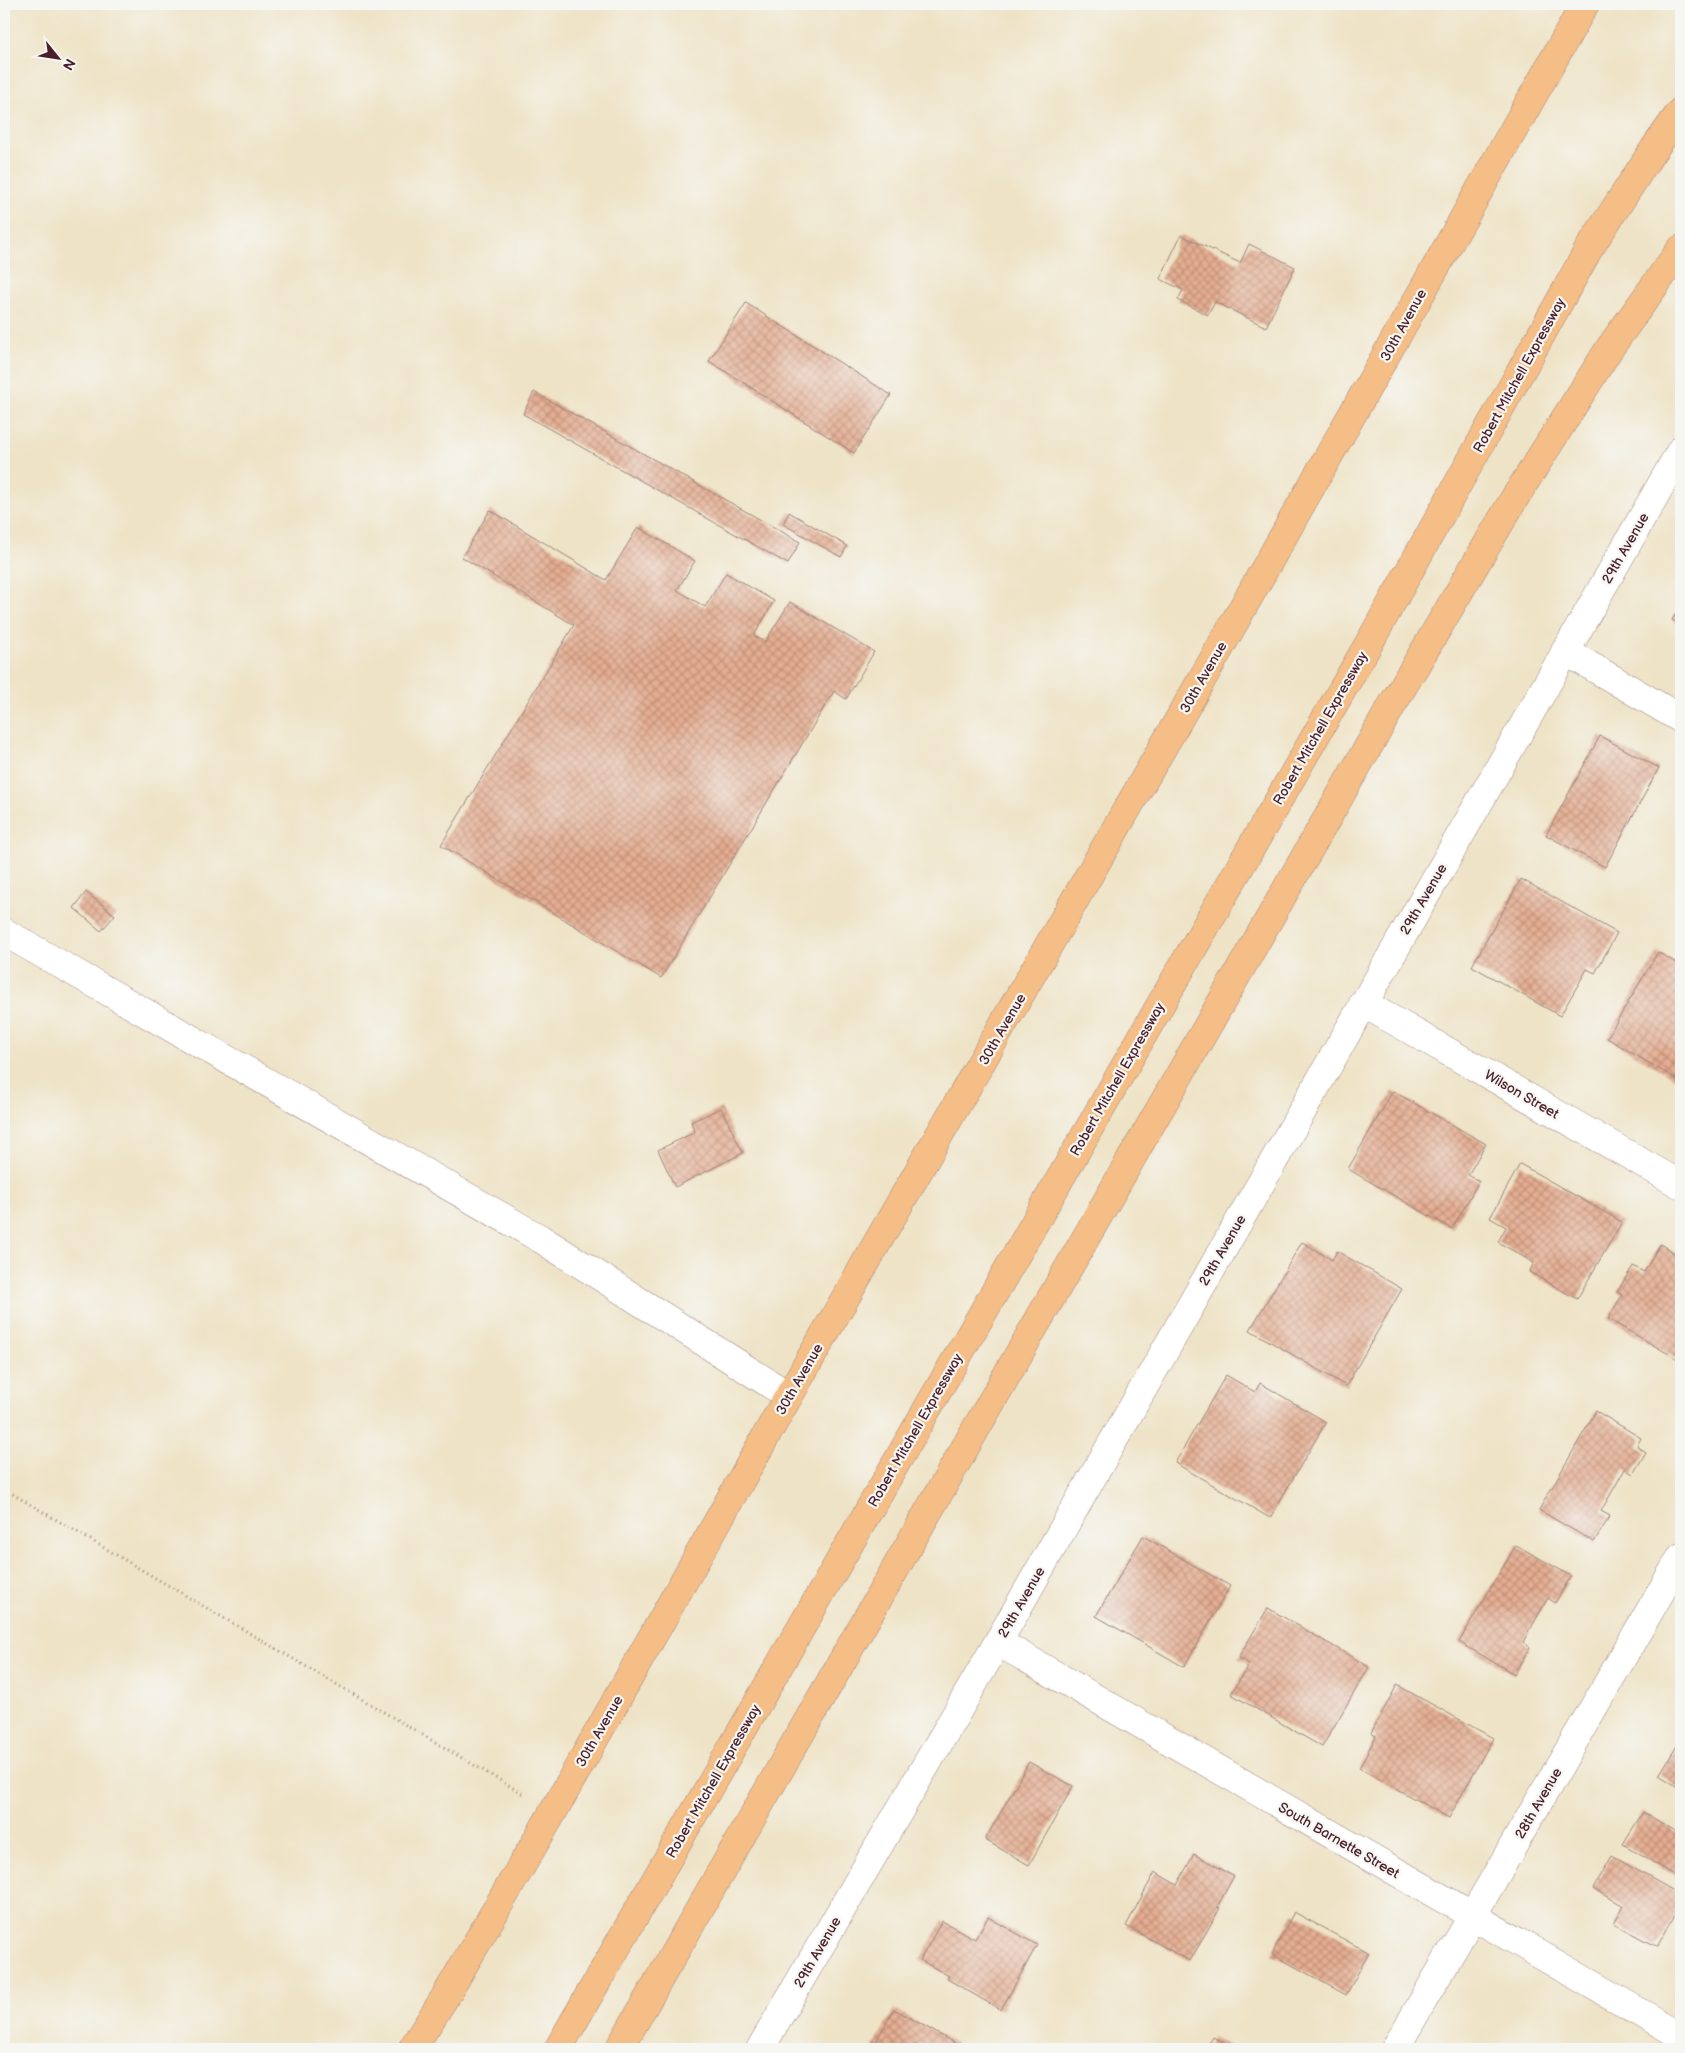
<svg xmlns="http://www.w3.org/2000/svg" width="1685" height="2053" viewBox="0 0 1685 2053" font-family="'Balsamiq Sans',sans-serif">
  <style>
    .building { fill: url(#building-cross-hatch) }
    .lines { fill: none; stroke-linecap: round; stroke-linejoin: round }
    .minor-casing { stroke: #9c8178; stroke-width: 29 }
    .major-casing { stroke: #9c8178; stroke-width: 29 }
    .highway-casing { stroke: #9c8178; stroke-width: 29 }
    .path { stroke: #9c8178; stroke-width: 3; stroke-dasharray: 1 4; stroke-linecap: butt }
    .minor { stroke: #fff; stroke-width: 28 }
    .major { stroke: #f6be87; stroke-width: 28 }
    .highway { stroke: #f6be87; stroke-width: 28 }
    .labels { text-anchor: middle; stroke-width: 4.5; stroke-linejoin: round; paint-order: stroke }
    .street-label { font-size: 14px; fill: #4a1f2b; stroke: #f6f6f2 }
  </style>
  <defs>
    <pattern id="building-cross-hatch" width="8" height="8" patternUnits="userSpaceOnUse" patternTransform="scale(1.25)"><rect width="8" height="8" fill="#e5ae92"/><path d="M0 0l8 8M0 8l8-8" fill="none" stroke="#bc8d77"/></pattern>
  </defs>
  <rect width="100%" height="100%" fill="#f6f6f2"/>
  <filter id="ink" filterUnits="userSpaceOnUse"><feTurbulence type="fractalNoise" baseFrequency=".02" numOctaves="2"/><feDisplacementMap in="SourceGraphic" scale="10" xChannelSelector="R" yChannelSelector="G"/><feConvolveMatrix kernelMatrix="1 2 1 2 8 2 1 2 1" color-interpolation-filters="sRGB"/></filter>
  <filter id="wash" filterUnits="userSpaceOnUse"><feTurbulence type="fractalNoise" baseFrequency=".0096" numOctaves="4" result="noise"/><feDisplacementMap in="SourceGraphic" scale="20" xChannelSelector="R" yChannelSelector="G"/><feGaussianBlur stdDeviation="1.12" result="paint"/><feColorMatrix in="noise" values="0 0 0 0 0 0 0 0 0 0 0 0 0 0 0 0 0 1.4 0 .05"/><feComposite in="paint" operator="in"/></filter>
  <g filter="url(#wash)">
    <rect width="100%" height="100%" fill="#eee3c6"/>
    <g id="blocks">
      <g class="building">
        <path d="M1181,235L1240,263L1249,244L1295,267L1266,327L1215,302L1208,315L1178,300L1183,290L1160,279Z"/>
        <path d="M746,303L891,395L854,453L709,361Z"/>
        <path d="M534,392L800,542L788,564L523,414Z"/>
        <path d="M490,510L606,580L638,527L695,561L677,590L705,607L726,573L774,601L754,636L765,642L790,602L874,652L846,699L834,691L661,978L441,845L574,625L462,557Z"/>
        <path d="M789,512L847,546L841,557L783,524Z"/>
        <path d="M1681,605V625L1672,620Z"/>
        <path d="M1600,736L1659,768L1605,867L1546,835Z"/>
        <path d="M1521,879L1617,933L1595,973L1587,969L1560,1016L1472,966Z"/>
        <path d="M86,892L115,915L101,931L74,908Z"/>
        <path d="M1658,952L1681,966V1082L1607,1038Z"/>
        <path d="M1393,1091L1486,1144L1468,1175L1479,1181L1452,1229L1348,1169Z"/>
        <path d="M721,1108L743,1153L675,1187L658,1150L695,1132L691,1122Z"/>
        <path d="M1520,1164L1622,1222L1577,1299L1529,1272L1534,1263L1498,1242L1506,1227L1490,1218Z"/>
        <path d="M1302,1242L1332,1260L1337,1251L1402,1289L1346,1386L1250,1330Z"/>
        <path d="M1660,1244L1681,1257V1361L1608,1319L1622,1295L1617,1292L1633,1266L1644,1272Z"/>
        <path d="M1226,1375L1255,1392L1260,1383L1326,1422L1270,1518L1175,1463Z"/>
        <path d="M1596,1411L1641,1438L1637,1446L1646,1452L1633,1474L1625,1469L1601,1511L1610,1516L1594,1542L1539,1510Z"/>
        <path d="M1143,1536L1230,1586L1184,1667L1096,1616Z"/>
        <path d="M1516,1545L1571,1576L1555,1603L1548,1598L1523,1642L1530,1647L1514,1674L1459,1642Z"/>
        <path d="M1268,1608L1369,1667L1322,1747L1231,1694L1249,1664L1238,1658Z"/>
        <path d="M1397,1685L1493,1738L1449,1818L1359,1768L1376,1736L1371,1733Z"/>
        <path d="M1680,1741L1681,1742V1789L1659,1775Z"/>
        <path d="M1029,1762L1073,1786L1029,1865L985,1840Z"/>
        <path d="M1643,1812L1677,1832L1681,1825V1879L1623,1844Z"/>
        <path d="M1194,1854L1234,1876L1217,1907L1220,1908L1190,1961L1126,1926L1155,1872L1177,1885Z"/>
        <path d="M1612,1856L1681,1895V1904L1657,1947L1614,1924L1624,1906L1593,1889Z"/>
        <path d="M1294,1912L1369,1953L1346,1995L1272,1954Z"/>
        <path d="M988,1917L1037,1945L1001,2010L947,1979L949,1976L920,1960L942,1921L975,1939Z"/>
        <path d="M894,2009L965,2049H872Z"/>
        <path d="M1213,2037L1234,2049H1206Z"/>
      </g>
    </g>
  </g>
  <g filter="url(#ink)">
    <use href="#blocks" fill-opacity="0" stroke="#9c8178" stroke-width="1"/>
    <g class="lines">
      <g class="minor-casing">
        <g id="minor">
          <path d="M1565,651L1681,719"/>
          <path d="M4,932L541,1239L789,1396"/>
          <path d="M1363,1003L1681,1185"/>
          <path d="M998,1642L1681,2036"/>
          <path d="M760,2049L998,1642L1681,450"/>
          <path d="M1395,2049L1681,1557"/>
        </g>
      </g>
      <g class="major-casing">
        <path id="major" d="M412,2049L445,1997L553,1812L775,1420L1213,660L1585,4"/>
      </g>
      <g class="highway-casing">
        <g id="highway">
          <path d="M558,2049L1372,638L1590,247L1654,149L1681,111"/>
          <path d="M619,2049L1398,695L1514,499L1611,346L1681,249"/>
        </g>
      </g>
      <path class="path" d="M4,1489L525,1795"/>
      <use href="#minor" class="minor"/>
      <use href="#major" class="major"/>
      <use href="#highway" class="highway"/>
    </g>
  </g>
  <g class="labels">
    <g class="street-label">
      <text transform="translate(1403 325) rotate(-61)" y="5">30th Avenue</text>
      <text transform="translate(1519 375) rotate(-61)" y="5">Robert Mitchell Expressway</text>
      <text transform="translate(1625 548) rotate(-60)" y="5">29th Avenue</text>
      <text transform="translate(1203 677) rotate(-60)" y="5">30th Avenue</text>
      <text transform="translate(1320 728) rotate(-60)" y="5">Robert Mitchell Expressway</text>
      <text transform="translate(1423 899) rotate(-60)" y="5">29th Avenue</text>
      <text transform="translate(1002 1029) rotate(-60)" y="5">30th Avenue</text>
      <text transform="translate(1117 1079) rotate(-60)" y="5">Robert Mitchell Expressway</text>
      <text transform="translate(1522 1094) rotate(30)" y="5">Wilson Street</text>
      <text transform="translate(1222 1250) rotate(-60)" y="5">29th Avenue</text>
      <text transform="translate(799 1379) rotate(-60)" y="5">30th Avenue</text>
      <text transform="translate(915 1430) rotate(-60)" y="5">Robert Mitchell Expressway</text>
      <text transform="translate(1021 1602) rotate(-60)" y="5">29th Avenue</text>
      <text transform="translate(599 1731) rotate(-60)" y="5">30th Avenue</text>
      <text transform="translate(713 1781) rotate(-60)" y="5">Robert Mitchell Expressway</text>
      <text transform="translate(1538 1803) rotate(-60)" y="5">28th Avenue</text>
      <text transform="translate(1339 1840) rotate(30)" y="5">South Barnette Street</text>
      <text transform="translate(817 1952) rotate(-60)" y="5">29th Avenue</text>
    </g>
  </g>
  <rect width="1685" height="2053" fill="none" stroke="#f6f6f2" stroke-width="20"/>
  <g transform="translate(58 58) rotate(120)" stroke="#f6f6f2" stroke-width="4" paint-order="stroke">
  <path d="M0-4L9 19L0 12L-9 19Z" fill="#4a1f2b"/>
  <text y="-8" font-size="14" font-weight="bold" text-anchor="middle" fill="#4a1f2b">N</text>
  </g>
</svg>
